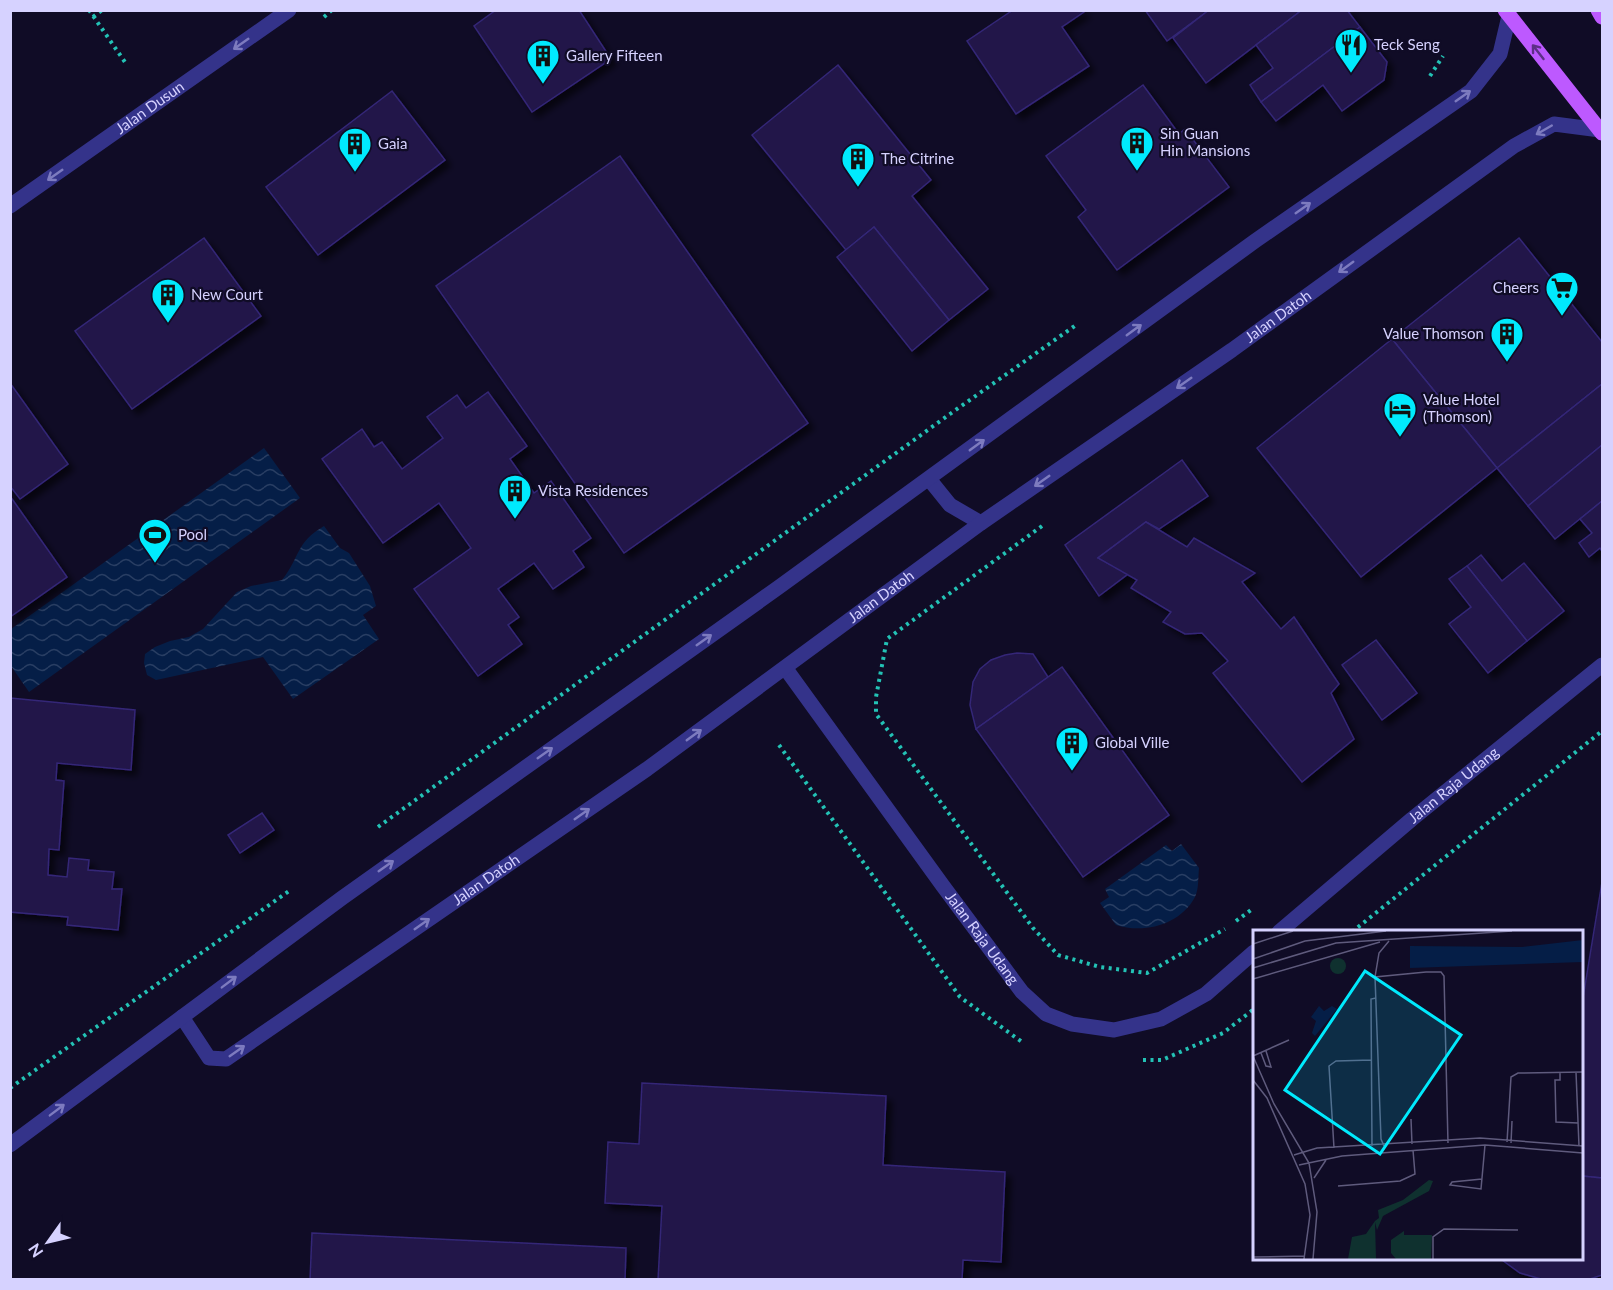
<svg xmlns="http://www.w3.org/2000/svg" width="1613" height="1290" viewBox="0 0 1613 1290" font-family="Lato,sans-serif">
  <style>
    .water { fill: url(#water-waves) }
    .building { fill: #201749; stroke: #342677; stroke-width: 1.5; filter: url(#shadow) }
    .lines { fill: none; stroke-linecap: round; stroke-linejoin: round }
    .path { stroke: #23c2b5; stroke-width: 4; stroke-dasharray: 3 4.5; stroke-linecap: butt }
    .lane { stroke: #34338a; stroke-width: 15 }
    .street { stroke: #34338a; stroke-width: 15 }
    .primary { stroke: #bd59ff; stroke-width: 15 }
    .oneway { stroke: #7d7bbf }
    .oneway2 { stroke: #5e2f88 }
    .labels { text-anchor: middle; stroke-width: 4.5; stroke-linejoin: round; paint-order: stroke }
    .poi-label { font-size: 15px; fill: #d6d2ff; stroke: #100c26; text-anchor: start }
    .street-label { font-size: 15px; fill: #d6d2ff; stroke: #100c26 }
    .inset-road { fill: none; stroke: #5f5b7d; stroke-width: 1.5 }
    .view { fill: #00eafd; fill-opacity: 0.15; stroke: #00eafd; stroke-width: 3 }
    .inset-edge { fill: none; stroke: #d6d2ff; stroke-width: 3 }
  </style>
  <defs>
    <pattern id="water-waves" width="16" height="10" patternUnits="userSpaceOnUse" patternTransform="scale(1.5)"><rect width="16" height="10" fill="#051e47"/><path d="M0 5q4-4 8 0t8 0" fill="none" stroke="#293e63"/></pattern>
    <filter id="shadow"><feDropShadow dx="5.5" dy="5.5" stdDeviation="3" flood-color="#0009"/></filter>
  </defs>
  <rect width="100%" height="100%" fill="#100c26"/>
  <g class="water">
    <path d="M264,448L300,498L29,692L11,666V629Z"/>
    <path d="M324,526L340,548L349,553L370,586L376,606L363,615L379,639L293,699L263,657L156,680L147,675L144,663L145,654L155,647L170,641L189,637L203,629L237,592L251,586L282,580C301,556 295,543 324,526Z"/>
    <path d="M1181,844L1199,868C1198,877 1199,889 1195,897C1180,925 1144,934 1116,925L1100,903L1109,897L1105,889L1166,845L1172,851Z"/>
  </g>
  <g class="building">
    <path d="M496,10H579L611,59L532,112L474,26Z"/>
    <path d="M1013,10H1083L1084,12L1062,27L1089,66L1016,114L967,41Z"/>
    <path d="M1145,10H1209L1167,41Z"/>
    <path d="M1209,10H1302L1206,83L1173,38Z"/>
    <path d="M1302,10H1347L1360,27L1261,102L1250,85L1273,68L1256,45Z"/>
    <path d="M1360,27L1387,62L1384,80L1342,111L1323,85L1276,121L1261,102Z"/>
    <path d="M838,65L931,180L912,196L988,289L949,320L874,227L846,250L752,135Z"/>
    <path d="M1143,85L1179,134L1185,129L1229,187L1117,270L1078,217L1086,210L1046,156Z"/>
    <path d="M392,91L445,160L318,255L266,187Z"/>
    <path d="M620,156L808,423L624,553L436,286Z"/>
    <path d="M874,227L949,320L912,351L837,257Z"/>
    <path d="M204,238L261,316L132,409L75,331Z"/>
    <path d="M1519,238L1602,342V384L1497,468L1392,339Z"/>
    <path d="M1392,339L1497,468L1361,577L1257,448Z"/>
    <path d="M10,383L68,464L20,499L10,486Z"/>
    <path d="M1602,384V445L1528,506L1497,468Z"/>
    <path d="M488,392L527,446L510,459L534,493L551,481L591,538L573,551L584,567L553,589L534,563L498,589L519,617L508,625L522,644L478,676L414,589L471,548L439,503L383,543L322,459L362,429L374,447L382,442L402,469L443,438L427,417L457,395L466,408Z"/>
    <path d="M1602,445V501L1555,539L1528,506Z"/>
    <path d="M1182,460L1208,496L1159,529L1146,522L1098,558L1128,574L1099,596L1065,545Z"/>
    <path d="M10,496L67,577L10,617Z"/>
    <path d="M1602,501V551L1600,548L1589,557L1579,543L1592,533L1580,519Z"/>
    <path d="M1146,522L1187,547L1194,538L1255,573L1242,582L1281,629L1294,617L1339,684L1331,693L1354,739L1302,782L1213,673L1228,661L1202,633L1185,634L1163,622L1171,612L1131,588L1137,580L1098,558Z"/>
    <path d="M1481,555L1502,581L1524,563L1564,611L1527,641L1467,566Z"/>
    <path d="M1467,566L1527,641L1488,673L1449,624L1471,607L1449,579Z"/>
    <path d="M1376,640L1417,693L1382,720L1342,665Z"/>
    <path d="M1017,653L1033,654L1048,677L976,729L970,705L973,682L980,669L991,660L1005,655Z"/>
    <path d="M1062,667L1169,815L1083,877L976,729Z"/>
    <path d="M10,698L135,710L131,770L57,763L56,780L64,781L59,850L49,849L48,875L67,877L69,858L89,860L88,870L114,872L112,889H122L118,930L67,925L68,917L10,912Z"/>
    <path d="M262,813L274,830L240,853L228,835Z"/>
    <path d="M1602,882V1178L1582,1176V1004Z"/>
    <path d="M642,1083L886,1096L883,1165L1005,1172L1001,1262L963,1260L962,1280H658L662,1206L605,1203L608,1142L639,1144Z"/>
    <path d="M1582,1176L1602,1178V1275L1587,1280L1541,1279L1520,1273L1502,1260L1500,1258H1582Z"/>
    <path d="M312,1233L626,1248L625,1280H310Z"/>
  </g>
  <g class="lines">
    <g class="path">
      <path d="M89,10L127,65"/>
      <path d="M93,17L102,10"/>
      <path d="M324,17L332,10"/>
      <path d="M1430,76L1443,56"/>
      <path d="M1042,526L887,639L876,697V714L1033,928L1058,955L1100,967L1147,973L1225,929"/>
      <path d="M779,745L960,997L1022,1042"/>
      <path d="M378,827L950,414L1076,325"/>
      <path d="M1236,921L1251,910"/>
      <path d="M1352,932L1602,731"/>
      <path d="M1143,1060H1162L1223,1033L1254,1009"/>
      <path d="M10,1088L289,891"/>
    </g>
    <g class="lane">
      <path d="M929,479L950,505L981,523"/>
      <path id="s1" d="M786,669L943,886L1022,992L1046,1014L1072,1024L1114,1030L1161,1019L1206,994L1254,952"/>
      <path id="s2" d="M1279,932L1412,819L1602,665"/>
      <path id="s3" d="M182,1017L209,1058L226,1059L647,769L981,523L1232,350L1514,146L1554,124L1600,130"/>
    </g>
    <g class="street">
      <path id="s4" d="M10,206L289,10"/>
      <path d="M10,1145L342,898L779,587L1255,241L1471,91L1500,54L1509,16"/>
    </g>
    <g class="primary">
      <path d="M1505,10L1602,133"/>
      <path d="M1598,10L1602,17"/>
    </g>
  </g>
  <defs><path id="oneway-shaft" d="M-6 0H5M1.5-3L5.5 0L1.5 3" fill="none" stroke-width="1.6" stroke-linecap="round" stroke-linejoin="round" transform="scale(1.5)"/></defs>
  <g class="oneway">
    <use href="#oneway-shaft" transform="translate(241 44) rotate(145)"/>
    <use href="#oneway-shaft" transform="translate(1463 96) rotate(-35)"/>
    <use href="#oneway-shaft" transform="translate(1544 130) rotate(150)"/>
    <use href="#oneway-shaft" transform="translate(55 175) rotate(145)"/>
    <use href="#oneway-shaft" transform="translate(1303 208) rotate(-35)"/>
    <use href="#oneway-shaft" transform="translate(1346 267) rotate(144)"/>
    <use href="#oneway-shaft" transform="translate(1134 330) rotate(-36)"/>
    <use href="#oneway-shaft" transform="translate(1184 383) rotate(145)"/>
    <use href="#oneway-shaft" transform="translate(977 445) rotate(-36)"/>
    <use href="#oneway-shaft" transform="translate(1042 481) rotate(145)"/>
    <use href="#oneway-shaft" transform="translate(704 640) rotate(-35)"/>
    <use href="#oneway-shaft" transform="translate(694 735) rotate(-36)"/>
    <use href="#oneway-shaft" transform="translate(545 753) rotate(-35)"/>
    <use href="#oneway-shaft" transform="translate(582 814) rotate(-35)"/>
    <use href="#oneway-shaft" transform="translate(386 866) rotate(-35)"/>
    <use href="#oneway-shaft" transform="translate(422 924) rotate(-35)"/>
    <use href="#oneway-shaft" transform="translate(229 982) rotate(-37)"/>
    <use href="#oneway-shaft" transform="translate(237 1051) rotate(-35)"/>
    <use href="#oneway-shaft" transform="translate(57 1110) rotate(-37)"/>
  </g>
  <use class="oneway2" href="#oneway-shaft" transform="translate(1538 52) rotate(-128)"/>
  <defs>
    <g id="restaurant-pin" transform="scale(1.725)"><path d="M0 17L-7.5 6A9.5 9.5 0 1 1 7.5 6Z" fill="#00eafd" stroke="#100c26"/><path d="M-5-6h1v4h1v-4h1v4h1v-4h1v5L-1.5 .5V6h-2V.5L-5-1ZM5-6V6H3V1.5H1.5Q1.5-4 5-6Z" fill="#111"/></g>
    <g id="building-pin" transform="scale(1.725)"><path d="M0 17L-7.5 6A9.5 9.5 0 1 1 7.5 6Z" fill="#00eafd" stroke="#100c26"/><path d="M-4-6H4V6H1V3H-1V6H-4ZM-2.5-4.3h1.7v1.8h-1.7ZM.8-4.3h1.7v1.8H.8ZM-2.5-1h1.7V.8h-1.7ZM.8-1h1.7V.8H.8Z" fill="#111"/></g>
    <g id="supermarket-pin" transform="scale(1.725)"><path d="M0 17L-7.5 6A9.5 9.5 0 1 1 7.5 6Z" fill="#00eafd" stroke="#100c26"/><path d="M-6-5.5h2.5l.6 2H6L4.5 2H-2.5L-4.4-4H-6ZM-1.5 3.2a1.3 1.3 0 1 0 .1 0ZM3 3.2a1.3 1.3 0 1 0 .1 0Z" fill="#111"/></g>
    <g id="hotel-pin" transform="scale(1.725)"><path d="M0 17L-7.5 6A9.5 9.5 0 1 1 7.5 6Z" fill="#00eafd" stroke="#100c26"/><path d="M-6-4.5h1.5V1H6V5H4.5V3h-9V5H-6ZM-4 0a1.8 1.8 0 1 1 3.6 0ZM.5 0V-2.5h3Q6-2.5 6 0Z" fill="#111"/></g>
    <g id="stadium-pin" transform="scale(1.725)"><path d="M0 17L-7.5 6A9.5 9.5 0 1 1 7.5 6Z" fill="#00eafd" stroke="#100c26"/><path d="M0-5a6.5 5 0 1 0 0 10a6.5 5 0 1 0 0-10ZM-3.5-1.8h7v3.6h-7Z" fill="#111"/></g>
  </defs>
  <g fill-rule="evenodd">
    <use href="#restaurant-pin" x="1351" y="45"/>
    <use href="#building-pin" x="543" y="56"/>
    <use href="#building-pin" x="1137" y="143"/>
    <use href="#building-pin" x="355" y="144"/>
    <use href="#building-pin" x="858" y="159"/>
    <use href="#supermarket-pin" x="1562" y="288"/>
    <use href="#building-pin" x="168" y="295"/>
    <use href="#building-pin" x="1507" y="334"/>
    <use href="#hotel-pin" x="1400" y="409"/>
    <use href="#building-pin" x="515" y="491"/>
    <use href="#stadium-pin" x="155" y="535"/>
    <use href="#building-pin" x="1072" y="743"/>
  </g>
  <g class="labels">
    <g class="poi-label">
      <text x="1374" y="50">Teck Seng</text>
      <text x="566" y="61">Gallery Fifteen</text>
      <text x="1160" y="139">Sin Guan<tspan x="1160" dy="17">Hin Mansions</tspan></text>
      <text x="378" y="149">Gaia</text>
      <text x="881" y="164">The Citrine</text>
      <text x="1539" y="293" text-anchor="end">Cheers</text>
      <text x="191" y="300">New Court</text>
      <text x="1484" y="339" text-anchor="end">Value Thomson</text>
      <text x="1423" y="405">Value Hotel<tspan x="1423" dy="17">(Thomson)</tspan></text>
      <text x="538" y="496">Vista Residences</text>
      <text x="178" y="540">Pool</text>
      <text x="1095" y="748">Global Ville</text>
    </g>
    <g class="street-label">
      <text dy="5" stroke="none"><textPath href="#s4" startOffset="171">Jalan Dusun</textPath></text>
      <text dy="5" stroke="none"><textPath href="#s3" startOffset="1354">Jalan Datoh</textPath></text>
      <text dy="5" stroke="none"><textPath href="#s3" startOffset="868">Jalan Datoh</textPath></text>
      <text dy="5" stroke="none"><textPath href="#s2" startOffset="228">Jalan Raja Udang</textPath></text>
      <text dy="5" stroke="none"><textPath href="#s3" startOffset="382">Jalan Datoh</textPath></text>
      <text dy="5" stroke="none"><textPath href="#s1" startOffset="333">Jalan Raja Udang</textPath></text>
    </g>
  </g>
  <g transform="translate(1253 930)">
    <rect width="330" height="330" fill="#100c26"/>
    <path d="M176,250L180,251L176,261L130,286L124,300L122,292L123,329H95L99,307L113,304L122,291L126,288L125,280L150,270ZM151,301V305H179L178,329H143L138,323V310Z" fill="#0f312f"/>
    <path d="M77 36a8 8 0 1 1 16 0a8 8 0 1 1-16 0Z" fill="#0f312f"/>
    <path d="M330,10V32L157,38V16L269,17ZM66,76L71,81L79,76L84,79L62,106L59,103L63,91L58,87Z" fill="#051e47"/>
    <path class="inset-road" d="M0,14L40,1M0,29L52,11L133,1M0,38L83,13L259,1M122,47L126,23L136,11M0,49L127,12M8,123L13,136L18,137L13,121M0,126L36,110M0,126L21,174L56,233L64,282L60,329M323,142L326,216M307,143V150H302L303,192L325,193M0,150L14,168L52,254L57,285L51,329M158,189L159,214M254,212L258,147L265,143L330,142M258,213L259,191M119,216L118,69L123,68M131,216L128,209L122,47L173,42H188L191,46L195,213M81,218L76,136L83,131L119,130M41,225L64,218L227,208L330,216M46,235L89,226L232,215L330,223M61,248L73,230M229,249L199,252L197,255L228,259L232,215M85,256L147,251L162,244L160,220M0,327L52,326M180,329V307L191,299L265,300"/>
    <path class="view" d="M112,41L208,105L127,224L32,160Z"/>
    <rect width="330" height="330" class="inset-edge"/>
  </g>
  <rect width="1613" height="1290" fill="none" stroke="#d6d2ff" stroke-width="24"/>
  <g transform="translate(48 1242) rotate(236)" stroke="#100c26" stroke-width="4.5" paint-order="stroke">
  <path d="M0-4.5L10 22L0 15L-10 22Z" fill="#d6d2ff"/>
  <text y="-9" font-size="16" font-weight="bold" text-anchor="middle" fill="#d6d2ff">N</text>
  </g>
</svg>
